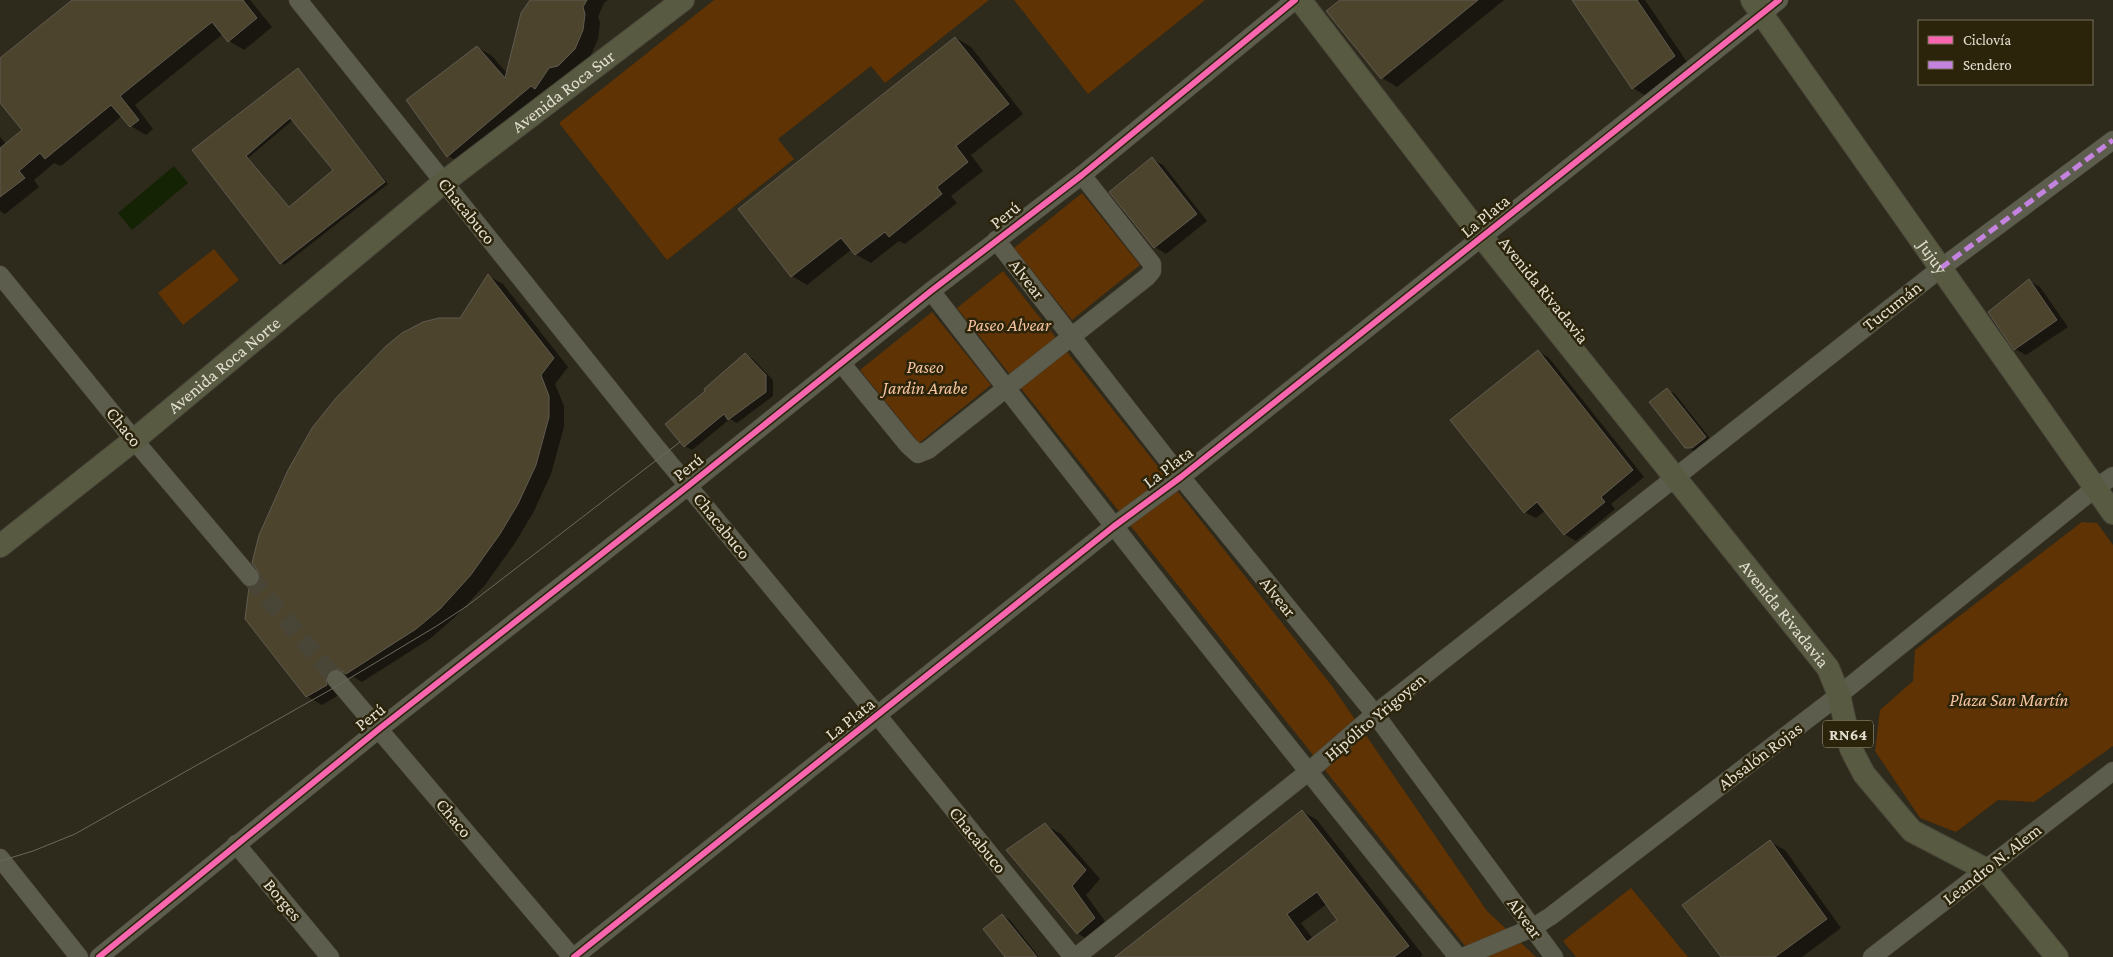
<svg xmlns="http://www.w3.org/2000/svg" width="2113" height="957" viewBox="0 0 2113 957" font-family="'Crimson Pro',serif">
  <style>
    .green { fill: #5f3304 }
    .water { fill: #142304 }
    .shadow { fill: #0007; fill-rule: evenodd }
    .building { fill: #4d442e; stroke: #605b50; fill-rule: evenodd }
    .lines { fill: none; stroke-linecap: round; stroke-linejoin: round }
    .minor-tunnel { stroke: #494537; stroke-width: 18; stroke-dasharray: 18 9; stroke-linecap: butt }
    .minor-casing { stroke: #49463a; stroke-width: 19 }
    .major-casing { stroke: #49463a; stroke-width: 24 }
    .minor { stroke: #5c5d4d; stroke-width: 18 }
    .major { stroke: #585a41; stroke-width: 22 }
    .tram { stroke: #6a695d; stroke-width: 1 }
    .quiet { stroke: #c483df; stroke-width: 5; stroke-dasharray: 10 5; stroke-linecap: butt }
    .cycleway-casing { stroke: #2b240b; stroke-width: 9 }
    .cycleway { stroke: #f766af; stroke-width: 6 }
    .labels { text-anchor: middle; stroke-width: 5; stroke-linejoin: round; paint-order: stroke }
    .shield { fill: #2b240b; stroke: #aca795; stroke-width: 1 }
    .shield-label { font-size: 16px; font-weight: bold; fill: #e3dfd0 }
    .street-label { font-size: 18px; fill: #e3dfd0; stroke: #2b240b }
    .park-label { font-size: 18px; font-style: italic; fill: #f6c39e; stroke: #2b240b }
  </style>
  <rect width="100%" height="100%" fill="#2e2a1c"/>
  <g class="green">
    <path d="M714,0H989L885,83L871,66L778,139L794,159L667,260L559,123Z"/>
    <path d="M1014,0H1204V1L1088,94Z"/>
    <path d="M1082,193L1140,265L1072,320L1014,248Z"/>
    <path d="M214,249L239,280L183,325L158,293Z"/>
    <path d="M1003,271L1332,686L1487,911L1536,957H1474L957,308Z"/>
    <path d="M932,312L991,385L919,443L860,370Z"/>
    <path d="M2082,522L2097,523L2113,545V746L2034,802L1998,800L1956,832L1920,818L1875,751L1880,710L1913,681L1915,650Z"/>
    <path d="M1631,888L1688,957H1576L1563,941Z"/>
  </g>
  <path class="water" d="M174,166L188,183L132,230L118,213Z"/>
  <g class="shadow">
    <path d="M74,0H250L272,27L244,50L229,41L223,34L135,105L153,129L146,135L131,126L122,116L61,166L54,163L34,180L39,187L5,214L0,211V137L6,144L23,130L0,101V60Z"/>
    <path d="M532,0H608L604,3L598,17L600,23L598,39L590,57L573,74L564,76L550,96L463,164L448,156L477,47L492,56L507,73Z"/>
    <path d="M1342,0H1504L1397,87L1382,78L1328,11Z"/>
    <path d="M1574,0H1645L1689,65L1648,97L1633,88Z"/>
    <path d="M956,38L971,47L1023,114L971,155L983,171L951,196L957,203L905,244L899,241L871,263L855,254L852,249L807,285L792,276Z"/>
    <path d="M298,70L388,184L284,265L194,150ZM293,120L335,170L290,208L248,158Z"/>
    <path d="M1152,159L1163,165L1207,221L1166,254L1155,247L1111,192Z"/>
    <path d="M488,276L503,284L568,367L555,384L564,406V427L551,474L533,513L515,543L485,585L455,617L431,638L362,682L354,677L345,679L342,693L322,705L307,696L257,586L261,580L337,398L386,346L460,319Z"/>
    <path d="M2029,281L2040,287L2068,327L2026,355L2015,349Z"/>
    <path d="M1538,351L1549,358L1644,477L1611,504L1615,509L1576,541L1564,534L1546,510L1536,518L1525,512Z"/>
    <path d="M745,355L753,359L773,380V396L737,423L730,419L692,450L685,446L707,391Z"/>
    <path d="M1667,390L1675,394L1712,441L1700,452L1694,451L1686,447Z"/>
    <path d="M1302,811L1317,820L1423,955L1420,957H1117ZM1327,904L1339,920L1313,939L1301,923Z"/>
    <path d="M1045,825L1061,834L1100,879L1086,895L1109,927L1092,942L1077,933Z"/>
    <path d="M1770,842L1785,850L1841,928L1802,957H1722Z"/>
    <path d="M1003,916L1010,920L1039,957H1007Z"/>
  </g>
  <g class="building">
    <path d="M72,0H243L257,18L228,42L212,22L120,96L139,120L130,127L111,105L45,159L40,153L19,171L25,178L0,197V148L22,130L0,103V58Z"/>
    <path d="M530,0H587L583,7L585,14L583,30L575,49L558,66L549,68L535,89L531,86L447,157L406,100L477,46L505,78L521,13Z"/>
    <path d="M1340,0H1478L1381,79L1326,11Z"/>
    <path d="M1572,0H1637L1675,56L1632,89Z"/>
    <path d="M955,37L1009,104L956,146L968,162L937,187L942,194L889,237L885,232L855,255L841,238L791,277L738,209Z"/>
    <path d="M298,68L385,182L280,264L192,150ZM290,118L333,170L289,207L246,156Z"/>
    <path d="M1152,157L1197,214L1154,248L1109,192Z"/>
    <path d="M488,274L554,358L541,375L549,396V417L536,465L518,504L500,534L470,576L440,609L416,629L346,674L339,669L330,671L326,676L327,685L306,697L245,619L249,587L256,585L260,580L258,571L252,563L259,535L288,470L312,428L336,398L386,346L402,333L423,322L439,318H460Z"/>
    <path d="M2029,279L2057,320L2014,350L1988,312Z"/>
    <path d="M1538,350L1633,470L1601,497L1605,502L1564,535L1537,502L1524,513L1450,420Z"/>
    <path d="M745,353L766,375V392L728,420L724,414L684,447L665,424L705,391L704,389Z"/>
    <path d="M1667,388L1706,437L1692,448H1685L1649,402Z"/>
    <path d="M1302,810L1409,946L1394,957H1115ZM1317,892L1337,920L1307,942L1287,914Z"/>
    <path d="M1045,823L1086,870L1072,886L1095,918L1077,934L1006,850Z"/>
    <path d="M1770,840L1827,919L1775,957H1721L1682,905Z"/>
    <path d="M1002,914L1037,957H1005L983,929Z"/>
  </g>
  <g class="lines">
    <path class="minor-tunnel" d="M250,577L336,679"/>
    <g class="minor-casing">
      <g id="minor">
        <path d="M298,0L651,441L878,716L1073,957"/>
        <path d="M996,240L1181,477L1375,714L1554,957"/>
        <path d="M0,275L134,440L250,577"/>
        <path d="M931,291C1104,515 1279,737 1458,957"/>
        <path d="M842,364L908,445L918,454L928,450L1147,277L1152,271V264L1082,175"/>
        <path d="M336,679L572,957"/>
        <path d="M236,844L330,957"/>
        <path d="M0,858L79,957"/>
        <path d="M99,957L379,729L688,486L931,291L1082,175L1295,0"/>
        <path d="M574,957L1113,527L1181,477L1779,0"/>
        <path d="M1076,957L1308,772L1375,714L1941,268L2113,140"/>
        <path d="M1463,957L1532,928L1551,916L1839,695L2094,489L2113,476"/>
        <path d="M1872,957L2113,771"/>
      </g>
    </g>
    <g class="major-casing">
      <g id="major">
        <path id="s1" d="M1300,0L1482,237L1828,668L1839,695L1851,749L1864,774L1912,831L1985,869L2057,957"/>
        <path id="s2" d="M1752,0L2113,513"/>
        <path id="s3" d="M0,546L134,440L444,182L683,0"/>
      </g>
    </g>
    <use href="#minor" class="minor"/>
    <use href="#major" class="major"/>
    <path class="tram" d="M0,861L33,851L75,834L330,690L435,627L467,606L680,442"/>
    <path class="quiet" d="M1941,268L2113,140"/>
    <g class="cycleway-casing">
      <g id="cycleway">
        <path d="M99,957L379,729L688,486L931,291L1082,175L1295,0"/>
        <path d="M574,957L1113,527L1181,477L1779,0"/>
      </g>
    </g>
    <use href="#cycleway" class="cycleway"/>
  </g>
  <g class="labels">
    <rect class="shield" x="1823" y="720.5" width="50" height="27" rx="4"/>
    <g class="shield-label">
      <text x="1848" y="740">RN64</text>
    </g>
    <g class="street-label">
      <text dy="6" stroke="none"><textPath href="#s3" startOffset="724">Avenida Roca Sur</textPath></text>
      <text transform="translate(467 211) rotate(51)" y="6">Chacabuco</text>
      <text transform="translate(1005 215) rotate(-38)" y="6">Perú</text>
      <text transform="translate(1485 216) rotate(-39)" y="6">La Plata</text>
      <text dy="6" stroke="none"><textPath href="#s2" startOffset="314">Jujuy</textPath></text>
      <text transform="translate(1027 279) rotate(52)" y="6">Alvear</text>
      <text transform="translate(1544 290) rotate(51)" y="6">Avenida Rivadavia</text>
      <text transform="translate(1892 306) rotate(-38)" y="6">Tucumán</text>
      <text dy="6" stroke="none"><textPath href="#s3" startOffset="288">Avenida Roca Norte</textPath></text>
      <text transform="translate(124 427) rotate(51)" y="6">Chaco</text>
      <text transform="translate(688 467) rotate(-38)" y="6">Perú</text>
      <text transform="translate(1168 467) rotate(-37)" y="6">La Plata</text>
      <text transform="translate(722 526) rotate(51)" y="6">Chacabuco</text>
      <text transform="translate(1278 597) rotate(51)" y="6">Alvear</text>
      <text dy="6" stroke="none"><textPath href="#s1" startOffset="782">Avenida Rivadavia</textPath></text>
      <text transform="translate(370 717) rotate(-38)" y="6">Perú</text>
      <text transform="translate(1375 717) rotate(-40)" y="6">Hipólito Yrigoyen</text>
      <text transform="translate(850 719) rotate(-38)" y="6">La Plata</text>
      <text transform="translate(1760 756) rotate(-37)" y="6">Absalón Rojas</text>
      <text transform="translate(454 818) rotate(50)" y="6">Chaco</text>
      <text transform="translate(978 840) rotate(51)" y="6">Chacabuco</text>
      <text transform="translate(1992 864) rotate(-38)" y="6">Leandro N. Alem</text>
      <text transform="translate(283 900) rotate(50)" y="6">Borges</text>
      <text transform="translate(1525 918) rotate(53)" y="6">Alvear</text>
    </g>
    <g class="park-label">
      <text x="1009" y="331">Paseo Alvear</text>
      <text x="925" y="373">Paseo<tspan x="925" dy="21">Jardin Arabe</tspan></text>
      <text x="2009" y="706">Plaza San Martín</text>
    </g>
  </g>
  <rect x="1918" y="20" width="175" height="65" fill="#2b240b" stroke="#756f5a"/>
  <rect x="1928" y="36" width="25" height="8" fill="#f766af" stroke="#756f5a"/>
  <text x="1963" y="45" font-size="15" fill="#e3dfd0">Ciclovía</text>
  <rect x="1928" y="61" width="25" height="8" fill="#c483df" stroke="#756f5a"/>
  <text x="1963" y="70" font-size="15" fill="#e3dfd0">Sendero</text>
</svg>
